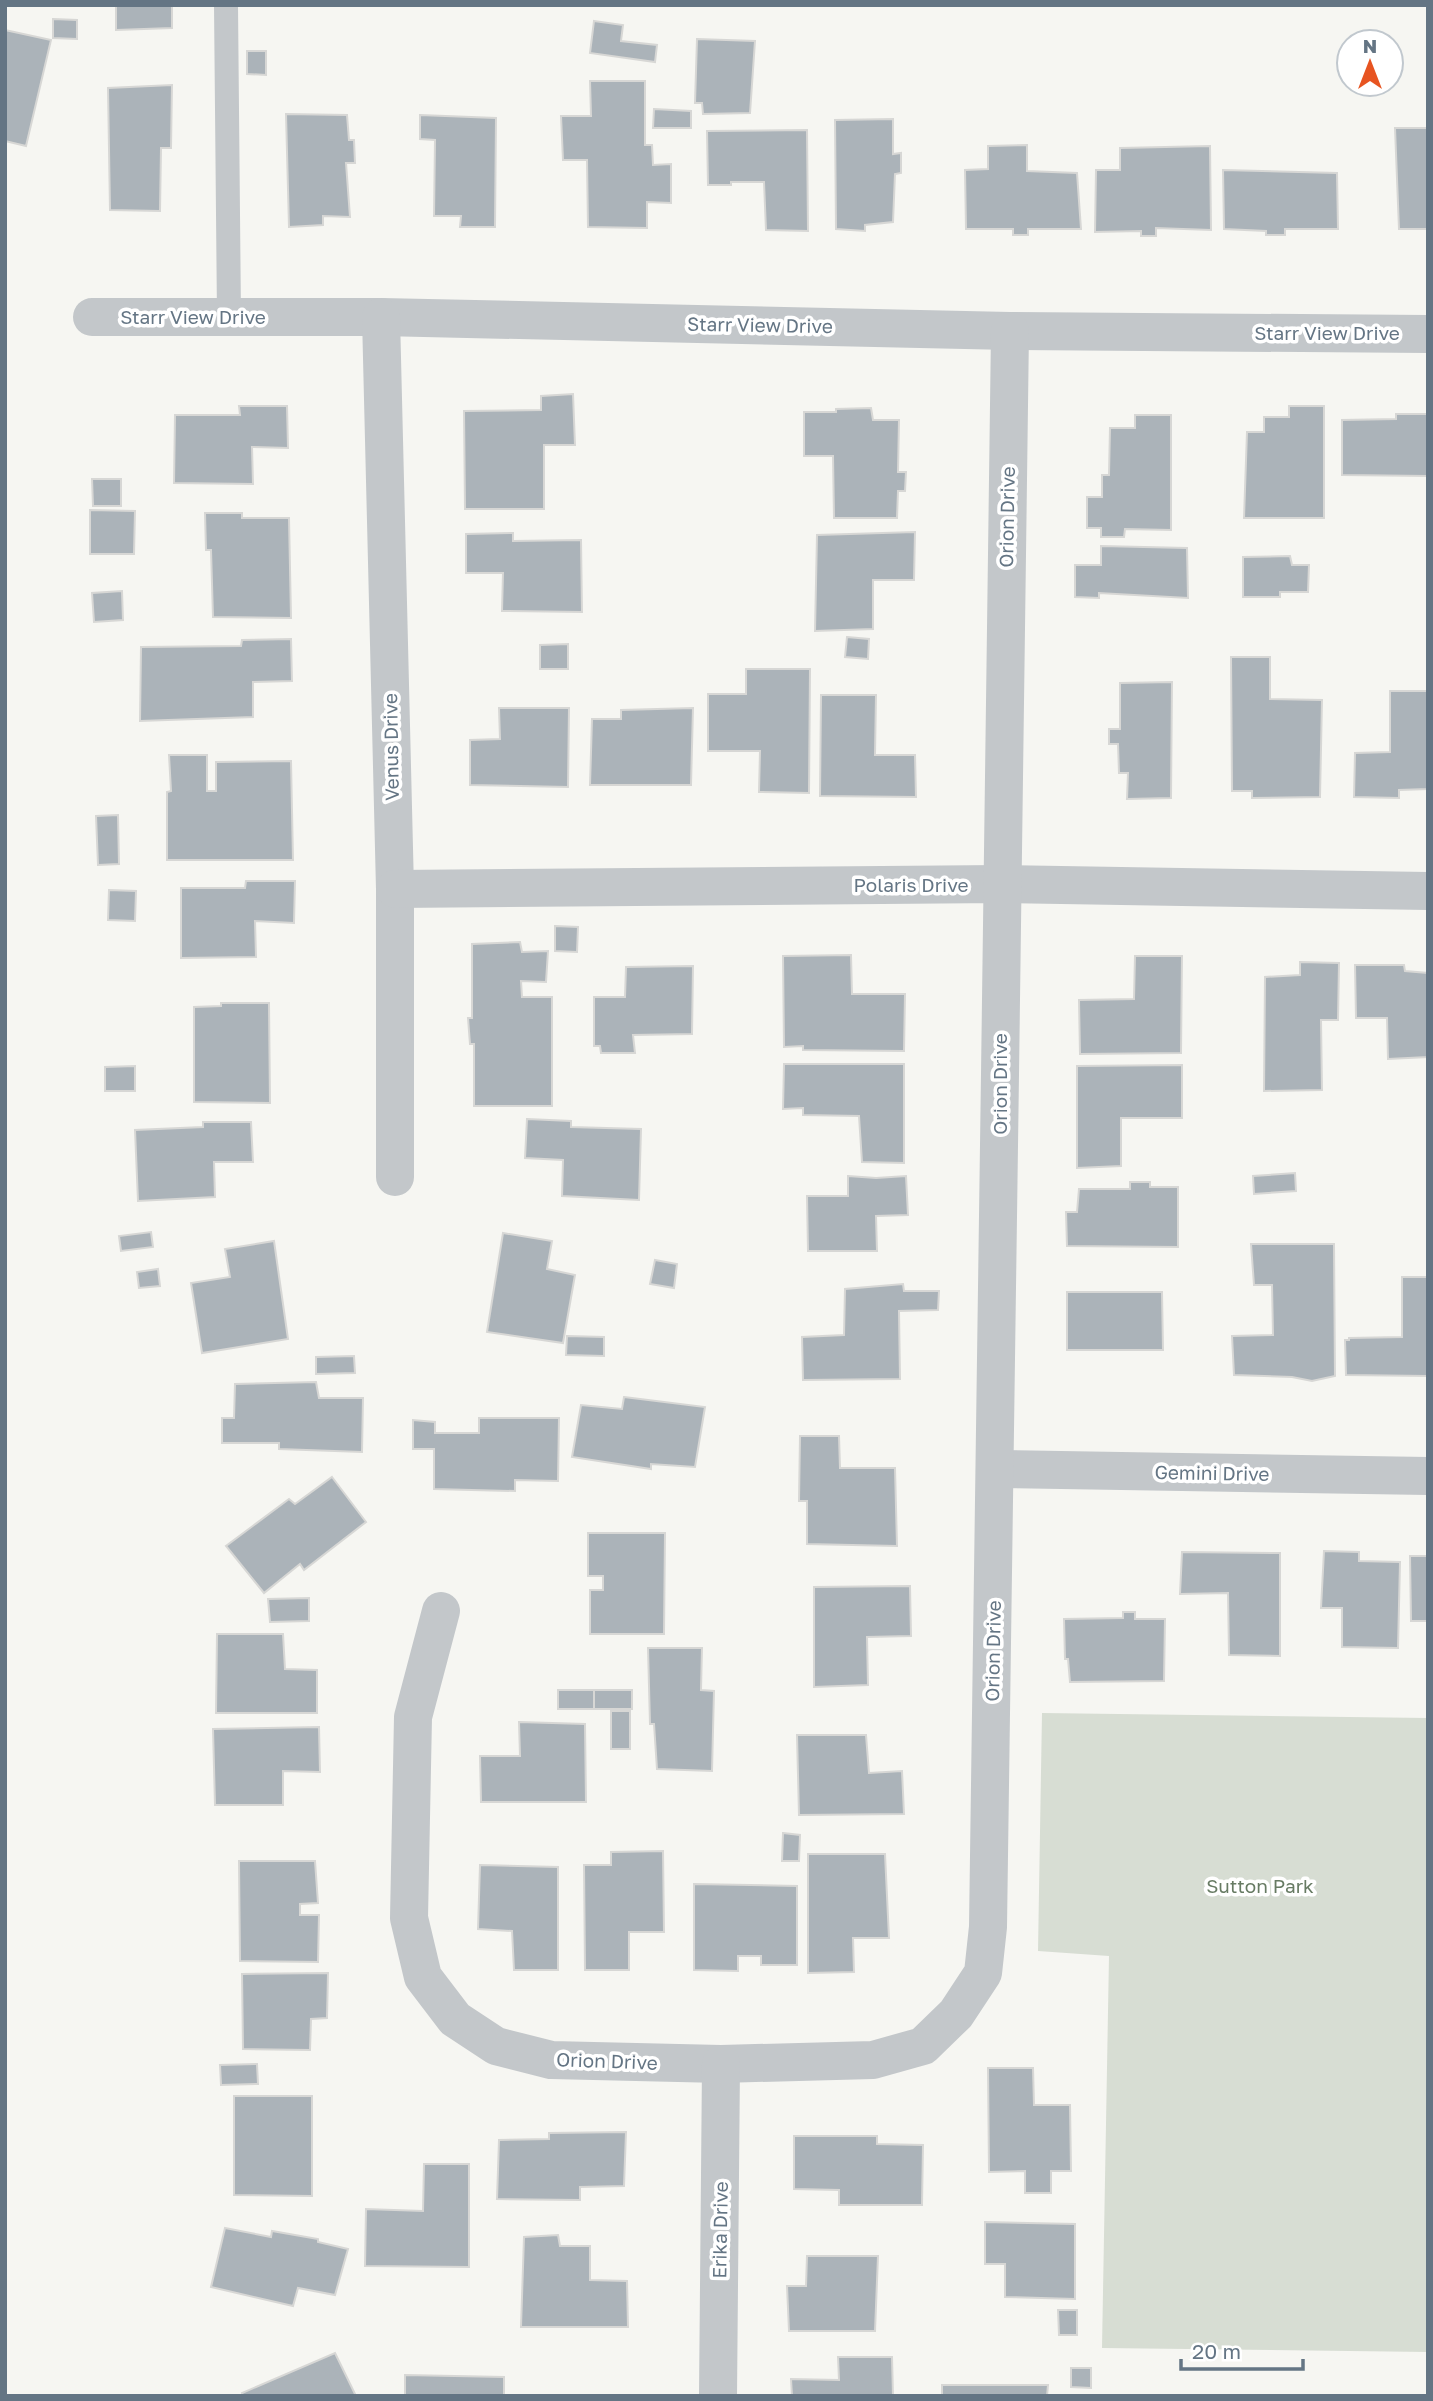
<svg xmlns="http://www.w3.org/2000/svg" width="1433" height="2401" viewBox="0 0 1433 2401" font-family="'Golos Text',sans-serif">
  <style>
    .green { fill: #d7ddd3 }
    .building { fill: #abb3b9; stroke: #d7d7d5; stroke-width: 2 }
    .lines { fill: none; stroke-linecap: round; stroke-linejoin: round }
    .service { stroke: #c3c7ca; stroke-width: 24 }
    .minor { stroke: #c3c7ca; stroke-width: 38 }
    .labels { text-anchor: middle; stroke-width: 7; stroke-linejoin: round; paint-order: stroke }
    .street-label { font-size: 19px; fill: #647584; stroke: #fff }
    .park-label { font-size: 19px; fill: #677b63; stroke: #fff }
  </style>
  <rect width="100%" height="100%" fill="#f6f6f2"/>
  <path class="green" d="M1042,1713L1428,1718V2352L1102,2348L1109,1956L1038,1951Z"/>
  <g class="building">
    <path d="M116,5H172V28L116,30Z"/>
    <path d="M53,19L77,20V39L53,38Z"/>
    <path d="M594,21L623,25L621,41L657,45L655,62L590,53Z"/>
    <path d="M5,30L51,40L26,146L5,141Z"/>
    <path d="M697,39L755,41L750,113L703,114L702,103H695Z"/>
    <path d="M247,51H266V75L247,74Z"/>
    <path d="M590,81H645V145H652L653,165L671,164V203L647,202V228L588,227L587,160H563L561,116H591Z"/>
    <path d="M172,85L171,148H161L160,211L110,210L108,88Z"/>
    <path d="M654,109L691,111V128H653Z"/>
    <path d="M286,114L347,115L349,140H354L355,163H346L350,217L323,216V225L289,227Z"/>
    <path d="M420,115L496,118L495,227H460L461,216H434L435,140L420,139Z"/>
    <path d="M893,119V154L901,153V173L895,174L893,222L865,225V231L836,229L835,120Z"/>
    <path d="M1395,128H1428V229H1399Z"/>
    <path d="M807,130L808,231L766,230L764,182H731V185H708L707,131Z"/>
    <path d="M1027,145V171L1077,173L1081,229H1028V235H1013V229H966L965,170L988,169V146Z"/>
    <path d="M1210,146L1211,230L1156,228V236H1141V231L1095,232L1096,170H1120V148Z"/>
    <path d="M1223,170L1337,173L1338,229H1285V235H1266V231L1224,229Z"/>
    <path d="M573,394L575,445H544V509H465L464,411L541,410V396Z"/>
    <path d="M239,406H287L288,448L252,447L253,484L174,483L175,415H240Z"/>
    <path d="M1289,406H1324V518H1244L1247,432H1264V417H1289Z"/>
    <path d="M871,408L873,420H899L898,472H906L905,491H898L897,518H834L833,456H804V412H836V409Z"/>
    <path d="M1396,414H1428V476L1342,475V420L1396,419Z"/>
    <path d="M1135,415H1171V530L1125,529L1124,537H1101V528H1087V497H1102V475H1109L1110,428H1135Z"/>
    <path d="M92,479H121V506H93Z"/>
    <path d="M90,510L135,511L134,554H90Z"/>
    <path d="M205,513H242V518H289L291,618L213,617L211,550H206Z"/>
    <path d="M915,532L914,580H873V629L815,631L817,535Z"/>
    <path d="M513,533V541L581,540L582,612L502,611L503,573H466V534Z"/>
    <path d="M1101,546L1187,548L1188,598L1099,593V598L1075,597V565H1101Z"/>
    <path d="M1290,556L1292,565H1309L1308,592H1280V597H1243V557Z"/>
    <path d="M122,591L123,620L94,622L92,593Z"/>
    <path d="M847,637L869,639L868,659L845,657Z"/>
    <path d="M291,639L292,681L253,682V717L140,721L141,647L241,646L242,640Z"/>
    <path d="M568,644V669H540V645Z"/>
    <path d="M1231,657H1270V699L1322,700L1320,797L1252,798V791H1232Z"/>
    <path d="M746,669H810L809,793L759,792L760,751H708V694H746Z"/>
    <path d="M1172,682L1171,798L1127,799L1128,773H1119L1118,744H1109V729H1120V683Z"/>
    <path d="M1390,691H1428V789L1399,790V798L1354,797L1355,753L1390,752Z"/>
    <path d="M821,695H876L875,755H915L916,797L820,796Z"/>
    <path d="M499,708H569L568,787L470,785V740L500,739Z"/>
    <path d="M693,708L691,785H590L592,719H621V710Z"/>
    <path d="M169,755H207V791H216V762L291,761L293,860H167V792L171,791Z"/>
    <path d="M118,815L119,864L98,865L96,816Z"/>
    <path d="M246,881H295L294,923L255,921L256,957L181,958V888H245Z"/>
    <path d="M109,890L136,891L135,921L108,920Z"/>
    <path d="M555,926L578,927L577,952L555,951Z"/>
    <path d="M520,942L522,952L548,951L546,982L521,981L522,997H552V1106H474V1044H470L468,1018H472V944Z"/>
    <path d="M851,955L852,994H905L904,1051L803,1050V1046L784,1047L783,956Z"/>
    <path d="M1135,956H1182L1181,1053L1080,1054L1079,1000L1134,999Z"/>
    <path d="M1300,962L1339,963L1338,1020H1321L1322,1090L1264,1091L1265,977L1300,975Z"/>
    <path d="M1355,965H1404L1405,971L1428,973V1057L1388,1059L1387,1018H1356Z"/>
    <path d="M693,966L692,1034L633,1035L635,1053H601L600,1046H594V997H625L626,967Z"/>
    <path d="M221,1003H269L270,1103L194,1102V1007L221,1006Z"/>
    <path d="M784,1064H904V1163L862,1162L859,1116L803,1115V1108L783,1109Z"/>
    <path d="M1182,1065V1118H1121V1166L1077,1168V1066Z"/>
    <path d="M135,1066V1091H105V1067Z"/>
    <path d="M527,1119L571,1121V1127L641,1129L639,1200L562,1196L563,1160L525,1158Z"/>
    <path d="M203,1122H251L253,1162H214L215,1197L138,1201L135,1130L203,1127Z"/>
    <path d="M1295,1173L1296,1191L1254,1194L1253,1176Z"/>
    <path d="M848,1176L876,1178L906,1176L908,1215L876,1216L877,1251H808L807,1196H848Z"/>
    <path d="M1130,1182H1150V1187H1178V1247L1067,1246L1066,1212H1077L1079,1189H1130Z"/>
    <path d="M151,1232L153,1247L121,1251L119,1236Z"/>
    <path d="M503,1233L552,1241L547,1269L575,1275L563,1343L487,1332Z"/>
    <path d="M274,1241L288,1339L202,1353L191,1283L230,1277L225,1249Z"/>
    <path d="M1251,1244H1334L1335,1376L1312,1381L1292,1377L1234,1375L1232,1336L1273,1335L1272,1285H1254Z"/>
    <path d="M655,1260L677,1264L674,1288L650,1284Z"/>
    <path d="M158,1269L160,1286L139,1288L137,1272Z"/>
    <path d="M1402,1277H1428V1376L1346,1375L1345,1340H1349V1338L1402,1337Z"/>
    <path d="M903,1284L904,1291H939L938,1310L899,1311L900,1379L803,1380L802,1337L844,1335L845,1289Z"/>
    <path d="M1067,1292H1162L1163,1350H1067Z"/>
    <path d="M567,1336L604,1337V1356L566,1355Z"/>
    <path d="M354,1356L355,1373L316,1374V1357Z"/>
    <path d="M316,1382L319,1398H363L362,1452L279,1449V1443H222V1418H234L235,1384Z"/>
    <path d="M624,1397L705,1407L695,1467L651,1464V1469L572,1457L581,1405L622,1409Z"/>
    <path d="M479,1418H559L558,1481L515,1480V1491L434,1489V1449H413V1420L435,1422V1433H479Z"/>
    <path d="M800,1436H839L840,1468H895L897,1546L807,1544V1501H799Z"/>
    <path d="M332,1477L366,1522L304,1570L300,1564L264,1593L226,1546L289,1499L295,1504Z"/>
    <path d="M588,1533H665L664,1634H590V1590H603V1576H588Z"/>
    <path d="M1324,1551L1359,1552V1561L1400,1562L1398,1648L1342,1647V1608H1321Z"/>
    <path d="M1182,1552L1280,1553V1656L1229,1655L1228,1593L1180,1594Z"/>
    <path d="M1410,1556H1428V1621H1411Z"/>
    <path d="M910,1586L911,1636L867,1637L868,1685L814,1687V1587Z"/>
    <path d="M309,1598V1621L270,1622L268,1599Z"/>
    <path d="M1123,1612H1135V1619H1165L1164,1681L1070,1682L1068,1659H1065L1064,1619L1123,1618Z"/>
    <path d="M217,1634H283L285,1669L317,1670V1713H216Z"/>
    <path d="M648,1648H702L701,1690L714,1691L712,1771L657,1769L654,1724H650Z"/>
    <rect x="558" y="1690" width="36" height="19"/>
    <rect x="594" y="1690" width="38" height="19"/>
    <rect x="611" y="1711" width="19" height="38"/>
    <path d="M519,1722L585,1724L586,1802H481L480,1756H520Z"/>
    <path d="M319,1727L320,1772L283,1771V1805H215L213,1729Z"/>
    <path d="M797,1735H866L869,1773L902,1771L904,1814L799,1815Z"/>
    <path d="M783,1833L800,1835L799,1861H782Z"/>
    <path d="M663,1851L664,1932H629V1970H585L584,1865H611V1852Z"/>
    <path d="M808,1854H885L889,1938H853L854,1972L808,1973Z"/>
    <path d="M239,1861H315L318,1903L300,1904V1915H319L318,1962L240,1961Z"/>
    <path d="M480,1865L558,1867V1970H514L512,1931L478,1929Z"/>
    <path d="M694,1884L797,1886V1965H761V1956H738V1971L694,1970Z"/>
    <path d="M328,1973L327,2018L311,2019L310,2050L243,2049L242,1974Z"/>
    <path d="M257,2064L258,2084L221,2085L220,2065Z"/>
    <path d="M988,2068H1033L1034,2105H1070L1071,2171H1051V2193H1025V2171L989,2172Z"/>
    <path d="M234,2096H312V2196L234,2195Z"/>
    <path d="M626,2132L624,2186L580,2187V2200L497,2199L499,2140L549,2139V2133Z"/>
    <path d="M794,2136H877V2144L923,2145L922,2205H839V2190L794,2189Z"/>
    <path d="M424,2164H469V2267L365,2266L366,2209L423,2211Z"/>
    <path d="M985,2222L1075,2224V2299L1005,2297V2264H985Z"/>
    <path d="M225,2228L271,2237L272,2231L318,2239V2242L348,2249L335,2295L298,2288L293,2306L211,2287Z"/>
    <path d="M558,2235L560,2246H590V2280L627,2281L628,2327H521L524,2237Z"/>
    <path d="M807,2256H878L875,2331H789L787,2286H806Z"/>
    <path d="M1058,2310H1077V2335H1059Z"/>
    <path d="M335,2353L356,2396H243L242,2393Z"/>
    <path d="M838,2357H892L893,2396H792L791,2379L839,2380Z"/>
    <path d="M1071,2368H1091V2388L1071,2387Z"/>
    <path d="M405,2375L504,2377V2396H405Z"/>
    <path d="M942,2385H1048L1047,2396H942Z"/>
  </g>
  <g class="lines">
    <path class="service" d="M226,5L229,317"/>
    <g class="minor">
      <path d="M92,317H381L1010,331L1428,334"/>
      <path d="M381,317L395,889V1177"/>
      <path d="M395,889L1001,884L1428,891"/>
      <path d="M997,1469L1428,1476"/>
      <path d="M441,1611L413,1717L409,1918L423,1977L455,2019L496,2046L551,2060L721,2064L873,2060L923,2046L956,2014L983,1973L988,1927C998,1395 1001,863 1010,331"/>
      <path d="M718,2396L721,2064"/>
    </g>
  </g>
  <g class="labels">
    <g class="street-label">
      <text x="193" y="324">Starr View Drive</text>
      <text transform="translate(760 325) rotate(1)" y="7">Starr View Drive</text>
      <text x="1327" y="340">Starr View Drive</text>
      <text transform="translate(1007 517) rotate(-89)" y="7">Orion Drive</text>
      <text transform="translate(391 747) rotate(-91)" y="7">Venus Drive</text>
      <text x="911" y="892">Polaris Drive</text>
      <text transform="translate(1000 1084) rotate(-90)" y="7">Orion Drive</text>
      <text transform="translate(1212 1473) rotate(1)" y="7">Gemini Drive</text>
      <text transform="translate(993 1651) rotate(-89)" y="7">Orion Drive</text>
      <text transform="translate(607 2061) rotate(2)" y="7">Orion Drive</text>
      <text transform="translate(720 2230) rotate(-89)" y="7">Erika Drive</text>
    </g>
    <g class="park-label">
      <text x="1260" y="1893">Sutton Park</text>
    </g>
  </g>
  <rect width="1433" height="2401" fill="none" stroke="#647584" stroke-width="14"/>
  <g transform="translate(1370 63)"><circle r="33" fill="#ffffff" stroke="#c1c8ce" stroke-width="2"/>
  <path d="M0-5L12 26L0 18L-12 26Z" fill="#e75421"/>
  <text y="-10" font-size="19" font-weight="bold" text-anchor="middle" fill="#647584">N</text>
  </g>
  <path d="M1181 2359v10h122v-10" fill="none" stroke="#647584" stroke-width="3.5"/>
  <text x="1192" y="2359" font-size="21" fill="#647584" stroke="#ffffff" stroke-width="5" paint-order="stroke">20 m</text>
</svg>
